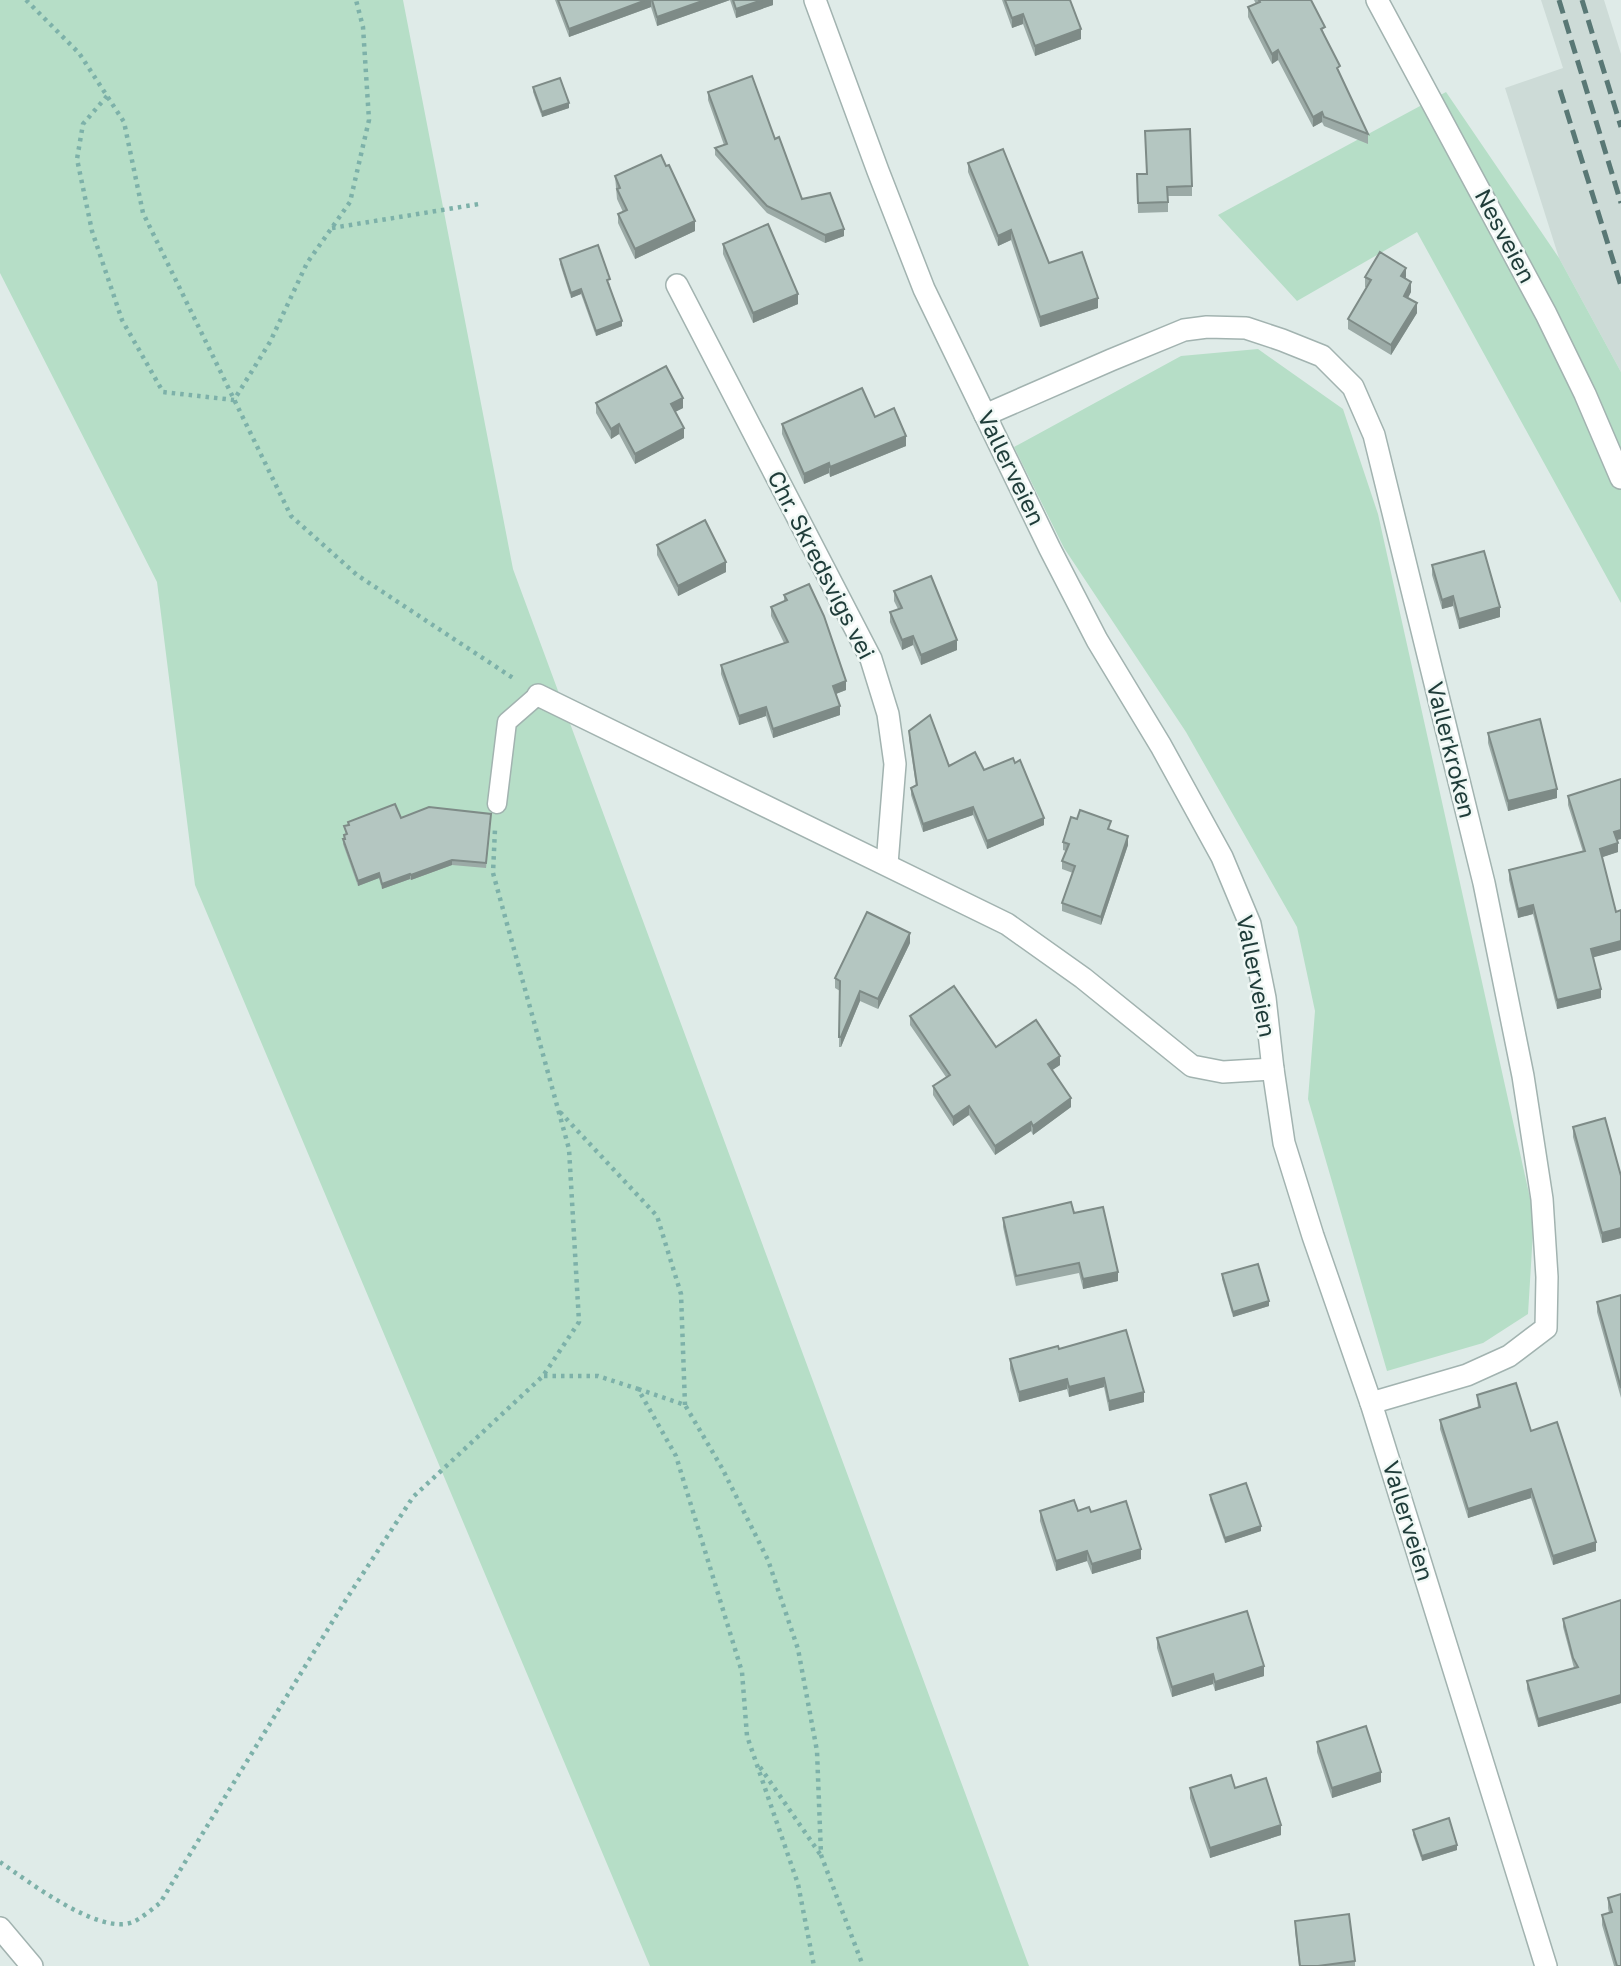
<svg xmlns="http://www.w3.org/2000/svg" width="1621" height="1966" viewBox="0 0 1621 1966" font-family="'Golos Text',sans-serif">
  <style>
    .built { fill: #cddbd7 }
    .green { fill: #b6dec7 }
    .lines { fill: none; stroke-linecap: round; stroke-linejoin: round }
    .service-casing { stroke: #a2b3b0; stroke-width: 21 }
    .minor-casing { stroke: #a2b3b0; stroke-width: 24 }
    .tertiary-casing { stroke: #a2b3b0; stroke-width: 24 }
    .path { stroke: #7db1a9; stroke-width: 4.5; stroke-dasharray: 3.5 5; stroke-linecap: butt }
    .service { stroke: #fff; stroke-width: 18 }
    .minor { stroke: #fff; stroke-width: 21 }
    .tertiary { stroke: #fff; stroke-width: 21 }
    .rail { stroke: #597875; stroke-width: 5; stroke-dasharray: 14 7; stroke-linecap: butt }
    .wall { fill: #9baaa6 }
    .shaded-wall { fill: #7e8b87 }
    .building { fill: #b4c6c1; stroke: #7e8b87; stroke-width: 2 }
    .labels { text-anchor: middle; stroke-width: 5; stroke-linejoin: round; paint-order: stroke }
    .street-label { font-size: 23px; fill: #1f3c39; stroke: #f0f8f5 }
  </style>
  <rect width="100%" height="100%" fill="#dfebe8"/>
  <path class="built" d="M1541,0H1604L1621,54V372L1559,258L1505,88L1563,68Z"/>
  <g class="green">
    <path d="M0,0H403L513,569L1029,1966H650L195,885L157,582L0,273Z"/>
    <path d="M1446,92L1559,258L1621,372V603L1417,232L1297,301L1218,215Z"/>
    <path d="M1258,349L1343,409L1378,514L1534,1216L1528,1314L1483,1343L1387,1371L1308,1099L1315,1011L1297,927L1186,732L1064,548L1014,447L1181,356Z"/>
  </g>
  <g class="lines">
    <g class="service-casing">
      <path id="service" d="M497,804L507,722L538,695"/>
    </g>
    <g class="minor-casing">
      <g id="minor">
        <path d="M815,0L878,171L924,289L1050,549L1097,640L1161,746L1222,857L1250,924L1265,998L1273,1069L1284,1143L1313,1236L1371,1403L1546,1966"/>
        <path d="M677,285L871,659L888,714L895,764L887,864"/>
        <path d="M985,415L1111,360L1184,330L1207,327L1246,328L1282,340L1322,356L1353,387L1374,435L1484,883L1523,1076L1542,1199L1547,1277L1546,1328L1509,1356L1467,1375L1371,1403"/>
        <path d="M538,695L1007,924L1083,978L1192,1066L1223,1072L1273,1069"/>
        <path d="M0,1928L32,1966"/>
      </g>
    </g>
    <g class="tertiary-casing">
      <path id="tertiary" d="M1377,0L1546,314L1585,394L1621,478"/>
    </g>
    <g class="path">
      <path d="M26,0L79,53L124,122L143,213L291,516L357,575L516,680"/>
      <path d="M107,96L83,124L77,159L92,231L122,320L163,392L234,400L270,342L307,263L350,202L369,120L363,27L356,0"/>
      <path d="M332,228L479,204"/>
      <path d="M560,1112L657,1216L681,1294L685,1405"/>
      <path d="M544,1376H598L638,1389L676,1456L742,1672L747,1736L798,1884L814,1966"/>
      <path d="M638,1389L685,1405L722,1468L768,1560L798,1649L817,1751L821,1855L863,1966"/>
      <path d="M760,1767L820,1854"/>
      <path d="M0,1862C28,1881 99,1936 133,1922C142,1918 152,1909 160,1903L347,1598L413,1497L543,1376L579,1322L569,1149L493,873L495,829"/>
    </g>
    <use href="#service" class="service"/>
    <use href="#minor" class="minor"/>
    <use href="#tertiary" class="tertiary"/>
    <g class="rail">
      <path d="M1559,0L1621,203"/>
      <path d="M1582,0L1621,127"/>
      <path d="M1560,90L1621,286"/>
    </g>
  </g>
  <g class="wall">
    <path d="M555,0H773V5L736,18L730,0L657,26L651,7L569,37Z"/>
    <path d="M1002,0H1070L1081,39L1035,56L1023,24L1012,28Z"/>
    <path d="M1254,0H1311L1340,74L1368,134V144L1324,126L1322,122L1313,127L1278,60L1272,64L1248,17V7L1256,4Z"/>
    <path d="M533,87L569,108L542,117L533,92Z"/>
    <path d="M708,92L775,139L802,199L844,236L825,243L767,213L715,155V148L724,145L708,100Z"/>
    <path d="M968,163L1049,263L1098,308L1040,327L1011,240L998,246L968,172Z"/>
    <path d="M1137,174L1192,186V196H1168V212L1138,213Z"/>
    <path d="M615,176L695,231L635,259L618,223V214L623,212L617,199Z"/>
    <path d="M723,244L798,304L753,323L723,254Z"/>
    <path d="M560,259L610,284L609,285L622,326L596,336L581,294L571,298L560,264Z"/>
    <path d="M1365,277H1406L1405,279L1411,292L1408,298L1417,313L1391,355L1348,329V319L1367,288L1365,287Z"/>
    <path d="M596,403L683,408L675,412L684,438L635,464L619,434L611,439L596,413Z"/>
    <path d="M875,417L906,446L830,477L829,473L804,484L782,434V424Z"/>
    <path d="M657,545L726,572L678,596L657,555Z"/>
    <path d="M1432,565L1500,617L1459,629L1453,606L1442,609L1432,575Z"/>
    <path d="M894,591L957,650L921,665L913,645L902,650L890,622V612L898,609L894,601Z"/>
    <path d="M784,595L846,690L836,694L840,715L773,738L766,716L739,725L721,674V665L784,643L771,616V607L784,601Z"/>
    <path d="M909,731L949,766L984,770L1044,825L987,849L973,815L923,832L911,795V788L916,786L909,739Z"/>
    <path d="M1488,733L1557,798L1508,811L1488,743Z"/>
    <path d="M1568,796L1617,840L1618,852L1602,857L1616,912L1621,910V950L1593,957L1601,998L1557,1009L1533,914L1518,918L1509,880V870L1583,852L1568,805Z"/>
    <path d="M491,814L486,868L452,865L411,880L410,879L382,889L379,878L358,886L343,844L344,835L346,834L344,826L348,825V822L401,818Z"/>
    <path d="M1111,829V830L1128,845L1101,925L1062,911V903L1073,873L1062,869V861L1066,851L1063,850V842Z"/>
    <path d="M910,943L878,1009L860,1001L841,1047H839L840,991L835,988V978Z"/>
    <path d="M910,1016L996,1047L1060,1065L1052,1070L1071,1107L1033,1135L1031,1131L995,1155L969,1115L953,1126L933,1095V1086L946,1077L910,1025Z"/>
    <path d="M1573,1127L1621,1176V1238L1602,1243L1573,1137Z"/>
    <path d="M1074,1213L1118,1281L1083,1289L1079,1273L1016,1286L1003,1227V1218Z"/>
    <path d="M1222,1274L1269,1306L1233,1317L1222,1279Z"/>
    <path d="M1621,1295V1398L1597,1312V1302Z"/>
    <path d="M1059,1349L1144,1402L1109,1411L1104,1387L1069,1397L1067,1389L1019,1402L1010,1369V1359Z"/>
    <path d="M1477,1395L1531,1431L1596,1551L1553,1565L1531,1498L1468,1518L1440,1429V1420L1478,1408Z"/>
    <path d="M1210,1495L1261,1531L1225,1543L1210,1500Z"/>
    <path d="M1040,1511H1078L1091,1512L1141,1559L1092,1574L1087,1561L1056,1571L1040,1521Z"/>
    <path d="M1621,1600V1703L1538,1727L1527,1689V1681L1574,1668L1563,1627V1619Z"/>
    <path d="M1157,1638L1264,1676L1215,1691L1213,1684L1172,1697L1157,1648Z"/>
    <path d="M1317,1742L1381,1782L1332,1798L1317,1752Z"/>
    <path d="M1190,1788H1235L1281,1835L1210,1858L1190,1798Z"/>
    <path d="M1413,1830L1457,1850L1422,1861L1413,1835Z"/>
    <path d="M1621,1894V1966H1614L1602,1925V1915L1609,1913L1608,1908V1898Z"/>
    <path d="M1295,1921L1355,1961V1966H1299L1295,1931Z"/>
  </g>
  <g class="shaded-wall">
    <path d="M646,0H651V7L569,37V29Z"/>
    <path d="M705,0H730L657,26V17Z"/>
    <path d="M762,0H773V5L736,18V9Z"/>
    <path d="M1023,14V24L1012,28V18Z"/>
    <path d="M1081,29V39L1035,56V46Z"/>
    <path d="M1278,50V60L1272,64V54Z"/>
    <path d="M569,103V108L542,117V112Z"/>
    <path d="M1322,112V122L1313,127V117Z"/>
    <path d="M695,221V231L635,259V249Z"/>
    <path d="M844,229V236L825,243V235Z"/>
    <path d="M1011,230V240L998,246V236Z"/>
    <path d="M1406,268V277L1401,286V276Z"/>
    <path d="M1411,282V292L1404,305V296Z"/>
    <path d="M581,289V294L571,298V293Z"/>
    <path d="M798,294V304L753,323V313Z"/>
    <path d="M1098,298V308L1040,327V317Z"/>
    <path d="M1417,303V313L1391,355V345Z"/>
    <path d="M622,321V326L596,336V331Z"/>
    <path d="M683,398V408L671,414V404Z"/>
    <path d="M619,424V434L611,439V429Z"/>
    <path d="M684,428V438L635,464V454Z"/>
    <path d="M906,436V446L830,477V467Z"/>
    <path d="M829,463V473L804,484V474Z"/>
    <path d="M726,562V572L678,596V586Z"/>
    <path d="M1453,596V606L1442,609V600Z"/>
    <path d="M1500,607V617L1459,629V619Z"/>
    <path d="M913,636V645L902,650V640Z"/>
    <path d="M957,640V650L921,665V655Z"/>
    <path d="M846,681V690L833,695V686Z"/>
    <path d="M840,706V715L773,738V729Z"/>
    <path d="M766,707V716L739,725V716Z"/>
    <path d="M1557,789V798L1508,811V801Z"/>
    <path d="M973,807V815L923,832V824Z"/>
    <path d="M1044,818V825L987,849V841Z"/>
    <path d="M1621,830V839L1614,841V832Z"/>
    <path d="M1128,836V845L1101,925V917Z"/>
    <path d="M1618,843V852L1600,858V849Z"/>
    <path d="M452,860V865L411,880V875Z"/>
    <path d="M379,873V878L358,886V881Z"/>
    <path d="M410,874V879L382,889V884Z"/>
    <path d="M1533,905V914L1518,918V909Z"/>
    <path d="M910,933V943L878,1009V999Z"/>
    <path d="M1621,941V950L1591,958V949Z"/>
    <path d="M1601,989V998L1557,1009V1000Z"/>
    <path d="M860,991V1001L841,1047V1037Z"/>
    <path d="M1060,1056V1065L1048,1073V1064Z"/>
    <path d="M1071,1098V1107L1033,1135V1126Z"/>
    <path d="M969,1106V1115L953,1126V1117Z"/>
    <path d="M1031,1122V1131L995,1155V1146Z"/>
    <path d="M1621,1228V1238L1602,1243V1233Z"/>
    <path d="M1118,1272V1281L1083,1289V1279Z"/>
    <path d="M1269,1301V1306L1233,1317V1312Z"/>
    <path d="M1104,1378V1387L1069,1397V1387Z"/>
    <path d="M1067,1379V1389L1019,1402V1392Z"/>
    <path d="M1144,1392V1402L1109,1411V1401Z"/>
    <path d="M1531,1489V1498L1468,1518V1509Z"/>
    <path d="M1261,1526V1531L1225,1543V1538Z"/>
    <path d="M1596,1542V1551L1553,1565V1556Z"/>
    <path d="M1141,1549V1559L1092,1574V1564Z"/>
    <path d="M1087,1551V1561L1056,1571V1561Z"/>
    <path d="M1264,1666V1676L1215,1691V1682Z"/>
    <path d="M1213,1674V1684L1172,1697V1687Z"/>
    <path d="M1621,1695V1703L1538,1727V1719Z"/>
    <path d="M1381,1772V1782L1332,1798V1788Z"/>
    <path d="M1281,1825V1835L1210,1858V1848Z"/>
    <path d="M1457,1845V1850L1422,1861V1856Z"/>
  </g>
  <g class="building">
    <path d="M558,0H646L569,29Z"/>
    <path d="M652,0H705L657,17Z"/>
    <path d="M733,0H762L736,9Z"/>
    <path d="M1005,0H1070L1081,29L1035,46L1023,14L1012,18Z"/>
    <path d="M1259,0H1311L1325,27L1321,29L1340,66L1337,68L1368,134L1324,117L1322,112L1313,117L1278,50L1272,54L1248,7L1260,2Z"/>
    <path d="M752,76L775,139L779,137L802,199L830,193L844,229L825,235L767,206L715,148L727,144L708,92Z"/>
    <path d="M560,78L569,103L542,112L533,87Z"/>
    <path d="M1190,129L1192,186L1167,187L1168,202L1138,203L1137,174H1147L1145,131Z"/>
    <path d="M1003,149L1049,263L1082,252L1098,298L1040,317L1011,230L998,236L968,163Z"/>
    <path d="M661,155L666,166L669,165L695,221L635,249L618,214L627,210L617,189L620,188L615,176Z"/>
    <path d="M768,224L798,294L753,313L723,244Z"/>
    <path d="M598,245L610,279L607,280L622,321L596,331L581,289L571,293L560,259Z"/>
    <path d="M1380,252L1406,268L1401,276L1411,282L1404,296L1417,303L1391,345L1348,319L1371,280L1365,277Z"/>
    <path d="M666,366L683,398L671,404L684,428L635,454L619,424L611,429L596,403Z"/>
    <path d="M862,388L875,417L894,408L906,436L830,467L829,463L804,474L782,424Z"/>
    <path d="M705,520L726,562L678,586L657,545Z"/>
    <path d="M1484,551L1500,607L1459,619L1453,596L1442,600L1432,565Z"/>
    <path d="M931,576L957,640L921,655L913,636L902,640L890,612L902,608L894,591Z"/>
    <path d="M809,584L824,616L846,681L833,686L840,706L773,729L766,707L739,716L721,665L788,642L771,607L787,600L784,595Z"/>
    <path d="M930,715L949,766L975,752L984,770L1013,758L1015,763L1020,760L1044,818L987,841L973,807L923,824L911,788L917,785L909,731Z"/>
    <path d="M1540,719L1557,789L1508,801L1488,733Z"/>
    <path d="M1621,779V830L1614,832L1618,843L1600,849L1616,912L1621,910V941L1591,949L1601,989L1557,1000L1533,905L1518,909L1509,870L1585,851L1568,796Z"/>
    <path d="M395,804L401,818L429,807L491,814L486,863L452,860L411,875L410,874L382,884L379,873L358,881L343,839H345L344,835L347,834L344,826L349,825L348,822Z"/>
    <path d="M1080,810L1111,821L1108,829L1128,836L1101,917L1062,903L1075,866L1062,861L1069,844L1063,842L1071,817L1077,819Z"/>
    <path d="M867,912L910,933L878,999L860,991L841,1037H839L840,981L835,978Z"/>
    <path d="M954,986L996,1047L1036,1020L1060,1056L1048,1064L1071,1098L1033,1126L1031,1122L995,1146L969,1106L953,1117L933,1086L950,1075L910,1016Z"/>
    <path d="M1605,1118L1621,1176V1228L1602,1233L1573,1127Z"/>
    <path d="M1071,1202L1074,1213L1103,1207L1118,1272L1083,1279L1079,1263L1016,1276L1003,1218Z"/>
    <path d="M1258,1264L1269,1301L1233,1312L1222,1274Z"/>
    <path d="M1621,1295V1388L1597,1302Z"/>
    <path d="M1126,1330L1144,1392L1109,1401L1104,1378L1069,1387L1067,1379L1019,1392L1010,1359L1058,1346L1059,1349Z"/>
    <path d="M1516,1383L1531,1431L1557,1422L1596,1542L1553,1556L1531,1489L1468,1509L1440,1420L1480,1407L1477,1395Z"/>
    <path d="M1246,1483L1261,1526L1225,1538L1210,1495Z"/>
    <path d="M1074,1500L1078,1511L1089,1507L1091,1512L1126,1501L1141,1549L1092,1564L1087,1551L1056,1561L1040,1511Z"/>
    <path d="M1621,1600V1695L1538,1719L1527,1681L1578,1667L1573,1658L1563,1619Z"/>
    <path d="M1247,1611L1264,1666L1215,1682L1213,1674L1172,1687L1157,1638Z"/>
    <path d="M1366,1726L1381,1772L1332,1788L1317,1742Z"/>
    <path d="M1231,1775L1235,1788L1266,1778L1281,1825L1210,1848L1190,1788Z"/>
    <path d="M1449,1818L1457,1845L1422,1856L1413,1830Z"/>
    <path d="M1621,1894V1966H1617L1602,1915L1612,1912L1608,1898Z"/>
    <path d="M1349,1914L1355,1961L1318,1966H1300L1295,1921Z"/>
  </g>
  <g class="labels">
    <g class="street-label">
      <text transform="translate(1505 236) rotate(62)" y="8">Nesveien</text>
      <text transform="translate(1011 468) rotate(64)" y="8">Vallerveien</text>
      <text transform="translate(821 565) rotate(63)" y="8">Chr. Skredsvigs vei</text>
      <text transform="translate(1451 750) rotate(76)" y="8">Vallerkroken</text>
      <text transform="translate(1256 976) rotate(79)" y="8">Vallerveien</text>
      <text transform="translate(1408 1521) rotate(73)" y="8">Vallerveien</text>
    </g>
  </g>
</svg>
